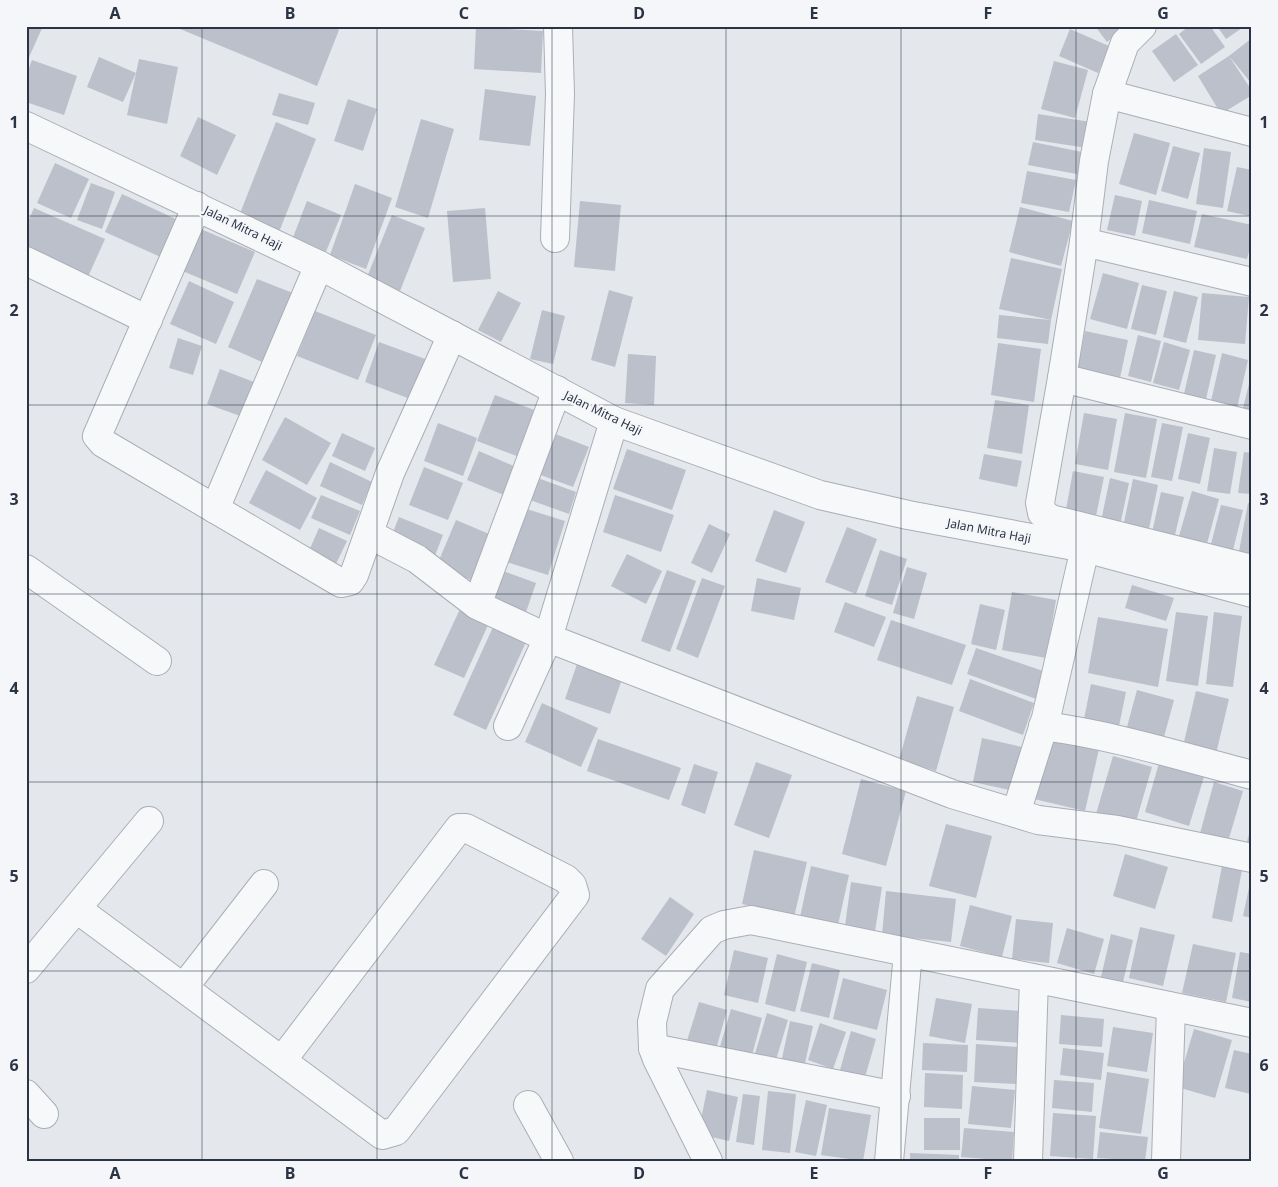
<svg xmlns="http://www.w3.org/2000/svg" width="1278" height="1187" viewBox="0 0 1278 1187" font-family="'Noto Sans',sans-serif">
  <style>
    .building { fill: #bbc0ca }
    .lines { fill: none; stroke-linecap: round; stroke-linejoin: round }
    .street-casing { stroke: #a9aeb7; stroke-width: 30 }
    .street { stroke: #f7f8fa; stroke-width: 28 }
    .grid { fill: none; stroke: #2b3445; stroke-width: 1; stroke-opacity: 0.55 }
    .labels { text-anchor: middle; stroke-width: 4.5; stroke-linejoin: round; paint-order: stroke }
    .street-label { font-size: 12px; fill: #2b3445; stroke: #f4f6f9 }
    .neatline { fill: none; stroke: #2b3445; stroke-width: 2 }
    .grid-label { font-size: 16px; text-anchor: middle; font-weight: bold; fill: #2b3445 }
  </style>
  <rect width="100%" height="100%" fill="#e4e7ec"/>
  <g class="building">
    <path d="M26,26H43L26,64Z"/>
    <path d="M173,26H332L339,30L317,86Z"/>
    <path d="M1095,26H1127L1107,42Z"/>
    <path d="M1189,26H1210L1225,47L1201,64L1179,34Z"/>
    <path d="M1217,26H1245L1226,39Z"/>
    <path d="M476,27L543,31L541,73L474,69Z"/>
    <path d="M1070,29L1109,46L1098,73L1059,56Z"/>
    <path d="M1176,34L1198,65L1174,82L1152,51Z"/>
    <path d="M1252,38V84L1229,56L1252,91V95L1221,114L1198,76L1229,56Z"/>
    <path d="M99,57L136,73L123,102L87,87Z"/>
    <path d="M139,59L178,67L167,124L127,115Z"/>
    <path d="M32,60L77,76L64,115L26,102V76Z"/>
    <path d="M1054,61L1088,70L1075,118L1041,109Z"/>
    <path d="M485,89L536,96L530,146L479,140Z"/>
    <path d="M279,93L315,103L308,125L272,115Z"/>
    <path d="M348,99L377,109L363,151L334,141Z"/>
    <path d="M1038,114L1091,122L1087,148L1035,140Z"/>
    <path d="M198,117L236,135L217,175L180,156Z"/>
    <path d="M421,119L454,129L428,218L395,207Z"/>
    <path d="M276,122L316,139L277,237L237,221Z"/>
    <path d="M1134,133L1170,143L1156,195L1119,184Z"/>
    <path d="M1033,142L1087,153L1082,175L1028,165Z"/>
    <path d="M1173,146L1200,153L1188,199L1161,191Z"/>
    <path d="M1204,148L1231,152L1223,208L1196,204Z"/>
    <path d="M55,163L89,179L71,218L37,203Z"/>
    <path d="M1237,167L1252,170V206L1249,216L1227,211Z"/>
    <path d="M1027,171L1076,180L1069,212L1021,203Z"/>
    <path d="M91,183L115,192L102,229L77,220Z"/>
    <path d="M355,184L392,198L366,269L330,255Z"/>
    <path d="M122,194L182,222L165,259L105,232Z"/>
    <path d="M1115,195L1142,201L1135,236L1107,230Z"/>
    <path d="M1149,200L1197,211L1190,244L1142,233Z"/>
    <path d="M307,201L341,215L325,254L292,240Z"/>
    <path d="M580,201L621,205L615,271L574,267Z"/>
    <path d="M1020,207L1073,221L1061,266L1009,252Z"/>
    <path d="M34,208L105,239L87,279L26,252V226Z"/>
    <path d="M485,208L491,279L453,282L447,211Z"/>
    <path d="M1202,214L1252,225V240L1247,259L1194,247Z"/>
    <path d="M392,215L425,228L400,291L367,277Z"/>
    <path d="M196,227L255,252L237,294L178,269Z"/>
    <path d="M1011,258L1062,269L1051,320L1048,344L997,338L999,315L1051,320L999,309Z"/>
    <path d="M1103,273L1139,283L1127,329L1090,319Z"/>
    <path d="M257,279L298,295L269,365L228,347Z"/>
    <path d="M189,281L234,302L216,344L170,324Z"/>
    <path d="M1142,285L1167,291L1156,335L1131,329Z"/>
    <path d="M609,290L633,297L615,367L591,360Z"/>
    <path d="M498,291L521,303L501,342L478,330Z"/>
    <path d="M1174,291L1198,297L1186,343L1163,337Z"/>
    <path d="M1202,293L1249,297L1245,344L1198,340Z"/>
    <path d="M542,310L565,316L553,364L530,359Z"/>
    <path d="M315,311L376,335L358,380L297,356Z"/>
    <path d="M1085,331L1128,340L1120,378L1078,369Z"/>
    <path d="M1138,335L1161,341L1151,382L1128,376Z"/>
    <path d="M178,338L202,346L193,375L169,368Z"/>
    <path d="M379,342L428,360L413,400L365,382Z"/>
    <path d="M1164,342L1190,350L1179,390L1153,383Z"/>
    <path d="M998,343L1041,349L1034,402L991,395Z"/>
    <path d="M1194,350L1216,355L1206,399L1184,394Z"/>
    <path d="M1222,353L1248,360L1237,408L1211,401Z"/>
    <path d="M628,354L656,356L654,405L625,403Z"/>
    <path d="M220,369L254,382L240,416L207,404Z"/>
    <path d="M1251,376H1252V415L1242,412Z"/>
    <path d="M495,395L542,413L525,459L477,441Z"/>
    <path d="M995,400L1029,405L1022,454L987,448Z"/>
    <path d="M1084,413L1117,419L1108,470L1075,464Z"/>
    <path d="M1125,413L1157,419L1146,478L1114,472Z"/>
    <path d="M285,417L331,443L307,485L262,460Z"/>
    <path d="M438,423L477,438L463,476L424,461Z"/>
    <path d="M1162,423L1183,427L1172,481L1151,477Z"/>
    <path d="M545,430L589,447L573,487L530,471Z"/>
    <path d="M342,433L375,448L365,471L332,456Z"/>
    <path d="M1188,433L1210,438L1200,484L1178,479Z"/>
    <path d="M1214,448L1237,452L1230,494L1207,491Z"/>
    <path d="M627,449L686,470L672,510L613,489Z"/>
    <path d="M479,451L523,470L511,498L467,480Z"/>
    <path d="M1244,452L1252,453V494L1238,493Z"/>
    <path d="M984,454L1022,461L1017,487L979,479Z"/>
    <path d="M330,462L372,482L362,505L320,486Z"/>
    <path d="M424,467L463,483L448,520L409,505Z"/>
    <path d="M266,470L317,498L300,530L249,503Z"/>
    <path d="M1073,471L1104,477L1095,521L1065,515Z"/>
    <path d="M527,474L576,492L569,514L519,496Z"/>
    <path d="M1110,478L1129,483L1119,530L1100,526Z"/>
    <path d="M1133,479L1158,485L1147,538L1122,532Z"/>
    <path d="M1192,491L1219,499L1205,551L1177,543Z"/>
    <path d="M1161,492L1184,497L1173,543L1151,537Z"/>
    <path d="M321,495L360,511L350,535L311,518Z"/>
    <path d="M615,495L674,515L661,552L603,532Z"/>
    <path d="M1248,503L1252,504V560L1238,557Z"/>
    <path d="M1221,505L1243,510L1231,558L1209,552Z"/>
    <path d="M517,506L565,521L548,575L500,560Z"/>
    <path d="M774,510L805,522L786,573L755,561Z"/>
    <path d="M399,517L443,535L434,558L390,540Z"/>
    <path d="M456,520L501,539L482,585L437,565Z"/>
    <path d="M709,524L730,534L712,573L691,563Z"/>
    <path d="M847,527L877,539L856,594L825,582Z"/>
    <path d="M319,528L347,541L332,572L305,560Z"/>
    <path d="M880,550L907,559L892,605L865,596Z"/>
    <path d="M627,554L662,571L646,604L611,586Z"/>
    <path d="M907,567L927,573L914,619L893,613Z"/>
    <path d="M495,568L536,583L524,618L482,602Z"/>
    <path d="M667,570L696,581L670,652L641,641Z"/>
    <path d="M702,578L725,586L698,658L676,649Z"/>
    <path d="M757,578L801,588L794,620L751,611Z"/>
    <path d="M1132,585L1174,598L1166,621L1125,608Z"/>
    <path d="M1012,592L1056,600L1046,658L1002,650Z"/>
    <path d="M845,602L886,617L874,647L834,632Z"/>
    <path d="M980,604L1005,610L996,650L971,644Z"/>
    <path d="M460,609L489,623L464,678L434,665Z"/>
    <path d="M1176,612L1208,616L1198,686L1166,681Z"/>
    <path d="M1214,612L1242,616L1233,687L1206,684Z"/>
    <path d="M1098,617L1168,629L1158,687L1088,673Z"/>
    <path d="M891,620L966,645L952,685L877,660Z"/>
    <path d="M493,627L526,642L486,730L453,715Z"/>
    <path d="M976,648L1049,673L1039,700L967,674Z"/>
    <path d="M577,664L622,679L610,714L565,699Z"/>
    <path d="M970,679L1034,703L1023,735L959,711Z"/>
    <path d="M1091,684L1126,692L1118,731L1083,724Z"/>
    <path d="M1137,690L1174,700L1164,737L1127,727Z"/>
    <path d="M1196,691L1229,699L1216,754L1183,746Z"/>
    <path d="M917,696L954,707L936,771L899,760Z"/>
    <path d="M542,703L598,728L581,767L525,742Z"/>
    <path d="M1048,737L1099,749L1085,811L1034,799Z"/>
    <path d="M982,738L1022,747L1014,791L973,782Z"/>
    <path d="M598,739L681,768L669,800L587,771Z"/>
    <path d="M1113,756L1152,767L1135,825L1096,814Z"/>
    <path d="M756,762L792,775L769,838L734,825Z"/>
    <path d="M1159,763L1204,777L1189,826L1145,812Z"/>
    <path d="M694,764L718,772L705,814L681,805Z"/>
    <path d="M861,779L906,791L886,866L842,854Z"/>
    <path d="M1214,782L1243,791L1227,845L1199,837Z"/>
    <path d="M946,824L992,836L976,898L929,886Z"/>
    <path d="M1251,828H1252V847L1246,845Z"/>
    <path d="M754,850L807,862L794,917L742,904Z"/>
    <path d="M1125,854L1168,867L1155,909L1113,896Z"/>
    <path d="M811,866L849,875L838,925L800,917Z"/>
    <path d="M1222,866L1242,870L1232,922L1212,918Z"/>
    <path d="M851,882L882,887L875,931L845,926Z"/>
    <path d="M1250,883H1252V918L1243,916Z"/>
    <path d="M886,891L956,899L951,942L882,935Z"/>
    <path d="M670,897L694,914L666,956L641,939Z"/>
    <path d="M970,905L1012,916L1002,957L960,946Z"/>
    <path d="M1016,919L1053,923L1049,963L1012,959Z"/>
    <path d="M1140,927L1175,935L1163,986L1129,978Z"/>
    <path d="M1067,928L1104,939L1094,974L1057,963Z"/>
    <path d="M1111,934L1133,940L1123,982L1101,977Z"/>
    <path d="M1193,944L1236,953L1226,1002L1182,993Z"/>
    <path d="M734,950L768,958L758,1003L724,995Z"/>
    <path d="M1240,952L1252,954V1002L1232,998Z"/>
    <path d="M777,954L807,962L795,1012L765,1004Z"/>
    <path d="M812,963L840,970L829,1018L800,1011Z"/>
    <path d="M843,978L887,990L877,1030L833,1019Z"/>
    <path d="M936,998L972,1004L965,1043L929,1036Z"/>
    <path d="M699,1002L727,1010L715,1053L686,1044Z"/>
    <path d="M978,1008L1022,1011L1021,1043L976,1040Z"/>
    <path d="M731,1009L762,1018L751,1059L719,1050Z"/>
    <path d="M767,1013L788,1020L775,1063L754,1057Z"/>
    <path d="M1061,1015L1104,1019L1102,1047L1059,1044Z"/>
    <path d="M790,1021L813,1026L804,1068L781,1063Z"/>
    <path d="M820,1023L846,1032L833,1069L808,1060Z"/>
    <path d="M1113,1027L1153,1033L1147,1072L1107,1066Z"/>
    <path d="M1194,1029L1232,1040L1215,1098L1177,1087Z"/>
    <path d="M851,1031L876,1039L865,1077L840,1070Z"/>
    <path d="M923,1043L968,1045L967,1072L922,1070Z"/>
    <path d="M976,1044L1018,1047L1016,1084L974,1082Z"/>
    <path d="M1063,1048L1104,1053L1101,1080L1060,1075Z"/>
    <path d="M1234,1050L1252,1054L1251,1094L1225,1088Z"/>
    <path d="M1107,1072L1149,1079L1141,1134L1099,1128Z"/>
    <path d="M925,1073L963,1075L962,1109L924,1107Z"/>
    <path d="M1054,1080L1094,1083L1092,1112L1052,1108Z"/>
    <path d="M972,1086L1015,1090L1011,1128L968,1124Z"/>
    <path d="M707,1090L738,1097L729,1141L698,1134Z"/>
    <path d="M768,1091L796,1094L790,1153L762,1150Z"/>
    <path d="M743,1094L760,1096L754,1145L736,1142Z"/>
    <path d="M806,1100L827,1105L816,1156L795,1152Z"/>
    <path d="M829,1108L871,1115L863,1161L821,1155Z"/>
    <path d="M1053,1113L1096,1116L1093,1159L1050,1156Z"/>
    <rect x="924" y="1118" width="36" height="32"/>
    <path d="M964,1128L1014,1132L1012,1161L961,1157Z"/>
    <path d="M1100,1132L1148,1137L1145,1161L1097,1158Z"/>
    <path d="M910,1153L959,1155V1161H910Z"/>
  </g>
  <g class="lines">
    <g class="street-casing">
      <g id="street">
        <path d="M1142,26L1125,43L1107,94L1094,161L1084,242L1062,378L1040,503L1042,513L1051,519L1252,569"/>
        <path d="M1107,94L1252,132"/>
        <path d="M26,126L319,265L614,421L820,495L908,515L1085,548L1252,593"/>
        <path d="M197,206L97,436L103,443L341,583L350,581L354,575L390,473L452,335"/>
        <path d="M555,238L560,94L558,26"/>
        <path d="M1084,242L1252,282"/>
        <path d="M26,261L148,320"/>
        <path d="M1062,378L1252,425"/>
        <path d="M215,509L319,265"/>
        <path d="M369,534L417,559L477,605L548,638L952,794L1038,820L1117,830L1252,858"/>
        <path d="M26,569L157,661"/>
        <path d="M477,605L557,390"/>
        <path d="M508,726L548,638L614,421"/>
        <path d="M1043,726C1114,735 1183,757 1252,775"/>
        <path d="M1016,813L1046,718L1085,548"/>
        <path d="M77,909L382,1135L396,1131L575,895L572,885L566,879L466,828H459L283,1059"/>
        <path d="M26,969L149,821"/>
        <path d="M184,987L264,884"/>
        <path d="M653,1048L896,1096"/>
        <path d="M26,1094L44,1114"/>
        <path d="M528,1105L559,1161"/>
        <path d="M708,1161L657,1059L653,1048L652,1022L660,989L712,930L724,925L751,920L1252,1023"/>
        <path d="M889,1161L908,953"/>
        <path d="M1028,1161L1034,979"/>
        <path d="M1166,1161L1171,1007"/>
      </g>
    </g>
    <use href="#street" class="street"/>
  </g>
  <path class="grid" d="M202,26V1161M377,26V1161M552,26V1161M726,26V1161M901,26V1161M1076,26V1161M26,216H1252M26,405H1252M26,594H1252M26,782H1252M26,971H1252"/>
  <g class="labels">
    <g class="street-label">
      <text transform="translate(243 228) rotate(26)" y="4">Jalan Mitra Haji</text>
      <text transform="translate(603 413) rotate(26)" y="4">Jalan Mitra Haji</text>
      <text transform="translate(989 531) rotate(11)" y="4">Jalan Mitra Haji</text>
    </g>
  </g>
  <rect width="1278" height="1187" fill="none" stroke="#f4f6f9" stroke-width="55"/>
  <rect x="28" y="28" width="1222" height="1132" class="neatline"/>
  <g class="grid-label">
    <text x="115" y="19">A</text>
    <text x="290" y="19">B</text>
    <text x="464" y="19">C</text>
    <text x="639" y="19">D</text>
    <text x="814" y="19">E</text>
    <text x="988" y="19">F</text>
    <text x="1163" y="19">G</text>
    <text x="14" y="128">1</text>
    <text x="1264" y="128">1</text>
    <text x="14" y="316">2</text>
    <text x="1264" y="316">2</text>
    <text x="14" y="505">3</text>
    <text x="1264" y="505">3</text>
    <text x="14" y="694">4</text>
    <text x="1264" y="694">4</text>
    <text x="14" y="882">5</text>
    <text x="1264" y="882">5</text>
    <text x="14" y="1071">6</text>
    <text x="1264" y="1071">6</text>
    <text x="115" y="1179">A</text>
    <text x="290" y="1179">B</text>
    <text x="464" y="1179">C</text>
    <text x="639" y="1179">D</text>
    <text x="814" y="1179">E</text>
    <text x="988" y="1179">F</text>
    <text x="1163" y="1179">G</text>
  </g>
</svg>
